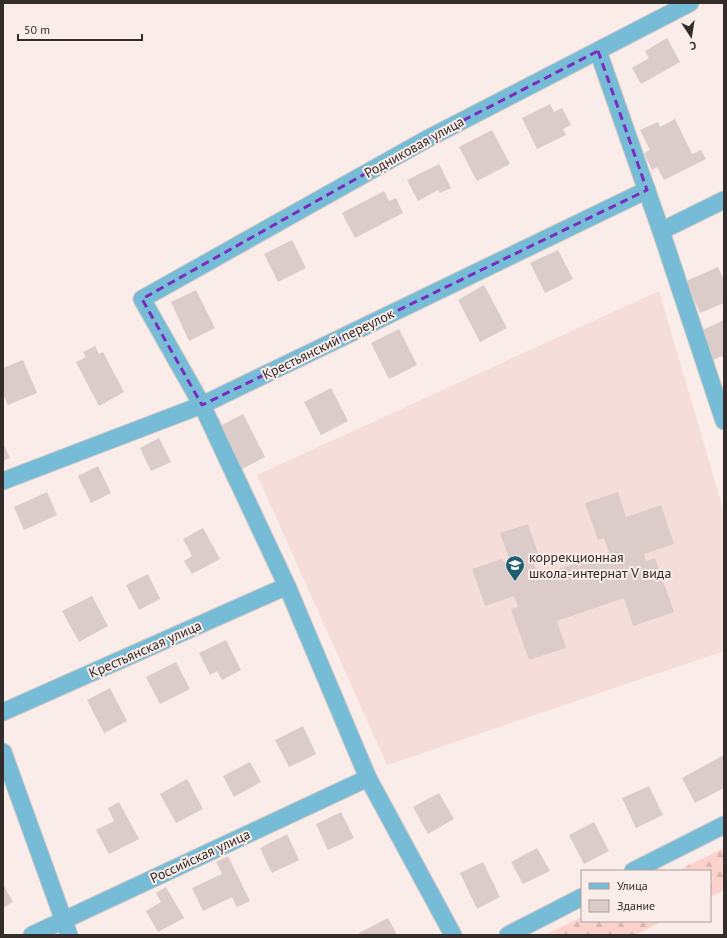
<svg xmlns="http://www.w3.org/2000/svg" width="727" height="938" viewBox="0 0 727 938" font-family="'PT Sans',sans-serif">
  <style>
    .built { fill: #f5ded9 }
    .forest { fill: url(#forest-firs) }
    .building { fill: #dbccca }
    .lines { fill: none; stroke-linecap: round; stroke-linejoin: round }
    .minor-casing { stroke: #d6c9c7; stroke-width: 19 }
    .minor { stroke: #76bcd6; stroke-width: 17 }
    .marked { fill: none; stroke: #7b2cbf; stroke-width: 3; stroke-dasharray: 8 5; stroke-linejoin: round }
    .labels { text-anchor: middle; stroke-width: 4; stroke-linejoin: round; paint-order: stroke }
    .street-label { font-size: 14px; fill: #322c2b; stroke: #faece9 }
    .poi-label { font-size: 14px; fill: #322c2b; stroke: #faece9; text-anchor: start }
  </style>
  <defs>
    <pattern id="forest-firs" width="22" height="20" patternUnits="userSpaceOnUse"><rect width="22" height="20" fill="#fcd3cb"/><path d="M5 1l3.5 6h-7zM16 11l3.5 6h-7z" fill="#d8b5ae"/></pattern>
  </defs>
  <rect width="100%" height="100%" fill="#faece9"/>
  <path class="built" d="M659,291L724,512V651L387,765L257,475Z"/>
  <g class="forest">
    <path d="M724,848V890L710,897V871H677Z"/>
    <path d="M582,917V921H663L635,935H545Z"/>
  </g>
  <g class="building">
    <path d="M667,38L680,62L641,84L632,68L649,58L645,51Z"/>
    <path d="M550,104L554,112L562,108L571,125L563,129L566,135L537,149L522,118Z"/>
    <path d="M675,119L692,154L701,150L706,159L664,180L657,167L652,170L644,153L650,150L640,130L658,122L660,127Z"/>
    <path d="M492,130L510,164L477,181L459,147Z"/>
    <path d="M439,164L451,188L440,193L438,190L418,201L407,180Z"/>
    <path d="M384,191L389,201L396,198L403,213L355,238L342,213Z"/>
    <path d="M292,240L306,268L278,282L264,254Z"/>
    <path d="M558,250L573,279L545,293L530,263Z"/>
    <path d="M718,267L724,280V303L700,313L686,281Z"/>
    <path d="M484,285L507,328L480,342L458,300Z"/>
    <path d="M196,290L215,328L189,341L171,302Z"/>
    <path d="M724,320V361L722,356L711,361L698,332Z"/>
    <path d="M399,329L417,365L389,379L371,343Z"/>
    <path d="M95,346L99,354L103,352L124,392L99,406L76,362L86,357L83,352Z"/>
    <path d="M23,360L37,393L8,405L3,394V368Z"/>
    <path d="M331,388L348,421L321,435L304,402Z"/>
    <path d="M243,414L265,457L238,471L213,421L219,418L222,425Z"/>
    <path d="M159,438L171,462L151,471L140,448Z"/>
    <path d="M3,443L10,458L3,461Z"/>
    <path d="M98,466L111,493L91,503L78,476Z"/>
    <path d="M47,492L57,515L24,530L14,507Z"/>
    <path d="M618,492L626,517L661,505L674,544L644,554L646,561L655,558L674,612L633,626L624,598L557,621L566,648L529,660L511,609L518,607L514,596L485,606L472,569L502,559L504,562L510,561L500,533L528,524L540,559L533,561L538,576L609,552L604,538L598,540L585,503Z"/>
    <path d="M203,528L220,559L192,574L184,561L192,556L183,539Z"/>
    <path d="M148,574L160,599L139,610L126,585Z"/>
    <path d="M92,596L108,626L79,642L62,611Z"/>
    <path d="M226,640L241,670L222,680L217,671L210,675L199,653Z"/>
    <path d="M176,662L190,689L160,704L146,677Z"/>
    <path d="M110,688L127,721L104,733L87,700Z"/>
    <path d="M303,726L316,754L289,767L275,740Z"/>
    <path d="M724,755V788L695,803L682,778Z"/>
    <path d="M250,762L261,782L234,797L223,776Z"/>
    <path d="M187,779L203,809L176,823L160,794Z"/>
    <path d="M649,786L663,815L636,828L622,798Z"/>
    <path d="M439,793L454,819L428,834L413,807Z"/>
    <path d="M119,802L139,839L109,854L96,830L114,821L108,808Z"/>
    <path d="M341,812L354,838L328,850L316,824Z"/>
    <path d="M594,822L609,851L584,864L569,835Z"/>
    <path d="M287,834L299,860L272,873L260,848Z"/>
    <path d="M537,848L550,871L523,884L511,862Z"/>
    <path d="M228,856L250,901L237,907L232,897L203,911L192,888L222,874L216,862Z"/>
    <path d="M483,862L500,897L477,909L460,873Z"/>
    <path d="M3,884L13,902L3,908Z"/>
    <path d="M166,887L184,918L158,932L146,911L161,902L156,893Z"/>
    <path d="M388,918L397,935H360L359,933Z"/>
  </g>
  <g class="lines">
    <g class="minor-casing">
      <g id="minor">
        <path d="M598,51L661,231L724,421"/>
        <path d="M661,231L724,200"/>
        <path d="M3,481L202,405L647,190"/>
        <path d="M3,712L287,586"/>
        <path d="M3,752L69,935"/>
        <path d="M633,871L724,825"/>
        <path d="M32,935L368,778"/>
        <path d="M453,935L368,778L287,586L202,405L142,299L427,139L690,3"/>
        <path d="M508,935L582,897"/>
      </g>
    </g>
    <use href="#minor" class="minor"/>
  </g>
  <path class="marked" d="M598,51L647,190L202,405L142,299L427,139Z"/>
  <defs>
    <g id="school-pin" transform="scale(1)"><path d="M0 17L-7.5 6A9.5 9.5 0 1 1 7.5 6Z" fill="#1e5e73" stroke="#faece9"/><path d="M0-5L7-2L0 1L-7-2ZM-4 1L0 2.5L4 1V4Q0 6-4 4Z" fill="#fff"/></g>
  </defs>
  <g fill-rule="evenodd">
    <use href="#school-pin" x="515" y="565"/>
  </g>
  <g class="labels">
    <g class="street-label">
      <text transform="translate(414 147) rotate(-29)" y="5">Родниковая улица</text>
      <text transform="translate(328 344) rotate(-26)" y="5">Крестьянский переулок</text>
      <text transform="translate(145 649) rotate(-24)" y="5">Крестьянская улица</text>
      <text transform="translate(200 856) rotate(-25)" y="5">Российская улица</text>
    </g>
    <g class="poi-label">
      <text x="529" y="562">коррекционная<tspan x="529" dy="16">школа-интернат V вида</tspan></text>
    </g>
  </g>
  <rect width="727" height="938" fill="none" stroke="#322c2b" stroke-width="8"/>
  <rect x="581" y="870" width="130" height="52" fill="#faece9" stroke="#aa9f9d"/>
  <rect x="589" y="883" width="20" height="6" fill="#76bcd6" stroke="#aa9f9d"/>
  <text x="617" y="890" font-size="12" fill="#322c2b">Улица</text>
  <rect x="589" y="900" width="20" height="12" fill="#dbccca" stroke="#aa9f9d"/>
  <text x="617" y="910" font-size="12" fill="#322c2b">Здание</text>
  <g transform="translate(691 36) rotate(168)" stroke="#faece9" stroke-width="3" paint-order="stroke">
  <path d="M0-3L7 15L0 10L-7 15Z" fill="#322c2b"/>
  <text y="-6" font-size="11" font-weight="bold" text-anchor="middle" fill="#322c2b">С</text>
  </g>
  <path d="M18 34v6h124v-6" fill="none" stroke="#322c2b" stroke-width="2"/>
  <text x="24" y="34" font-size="12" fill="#322c2b" stroke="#faece9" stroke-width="3" paint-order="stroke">50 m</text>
</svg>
